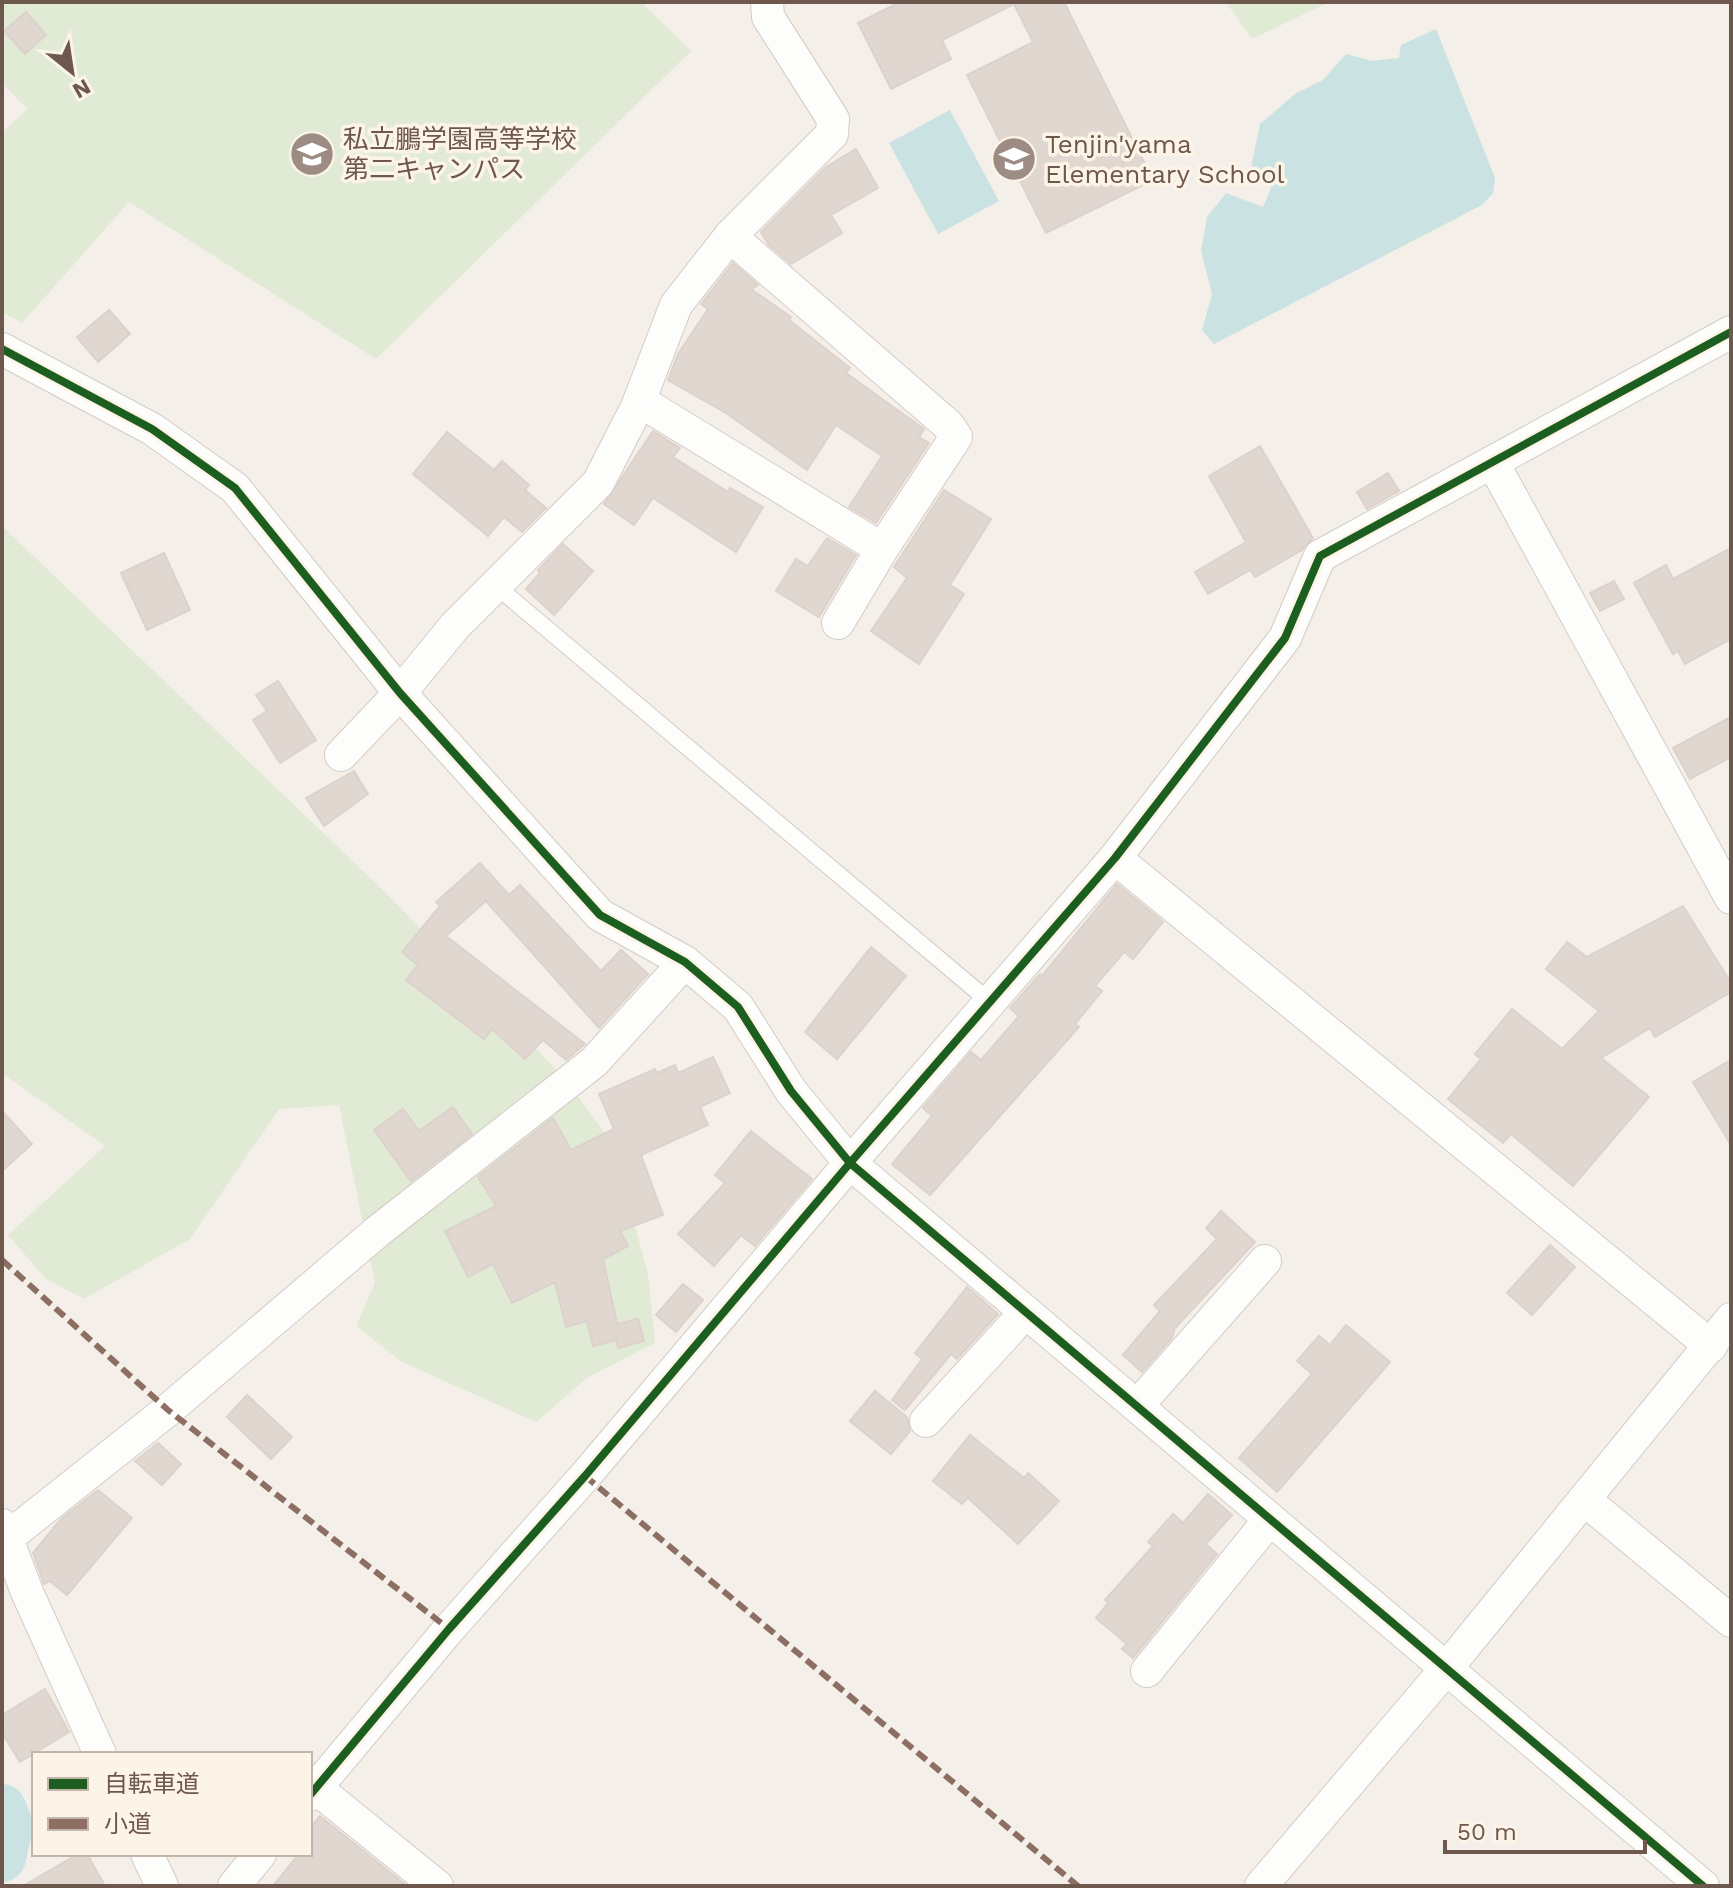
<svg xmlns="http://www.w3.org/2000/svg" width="1733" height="1888" viewBox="0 0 1733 1888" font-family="'Work Sans','Noto Sans JP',sans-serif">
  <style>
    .green { fill: #e1ead4 }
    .water { fill: #cbe2e2 }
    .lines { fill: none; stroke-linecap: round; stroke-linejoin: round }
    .river { stroke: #cbe2e2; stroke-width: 48 }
    .building { fill: #e0d7d1; stroke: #dcd2cb; stroke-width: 2 }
    .service-casing { stroke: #d3ccc6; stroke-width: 18 }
    .minor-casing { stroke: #d3ccc6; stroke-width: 34 }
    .service { stroke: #fdfdfc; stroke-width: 16 }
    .minor { stroke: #fdfdfc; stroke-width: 32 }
    .quiet { stroke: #8d6e63; stroke-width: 6; stroke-dasharray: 12 6; stroke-linecap: butt }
    .cycleway-casing { stroke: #fdf4e8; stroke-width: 13 }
    .cycleway { stroke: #1b5e20; stroke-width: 8 }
    .labels { text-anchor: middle; stroke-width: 7; stroke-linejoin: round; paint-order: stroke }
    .poi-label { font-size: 26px; fill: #6e574c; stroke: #fdf4e8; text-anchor: start }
  </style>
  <rect width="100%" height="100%" fill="#f4efe8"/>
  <g class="green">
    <path d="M2,2H641L691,51L376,359L129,202L22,323L2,312V133L27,109L2,83Z"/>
    <path d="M1226,2H1329L1252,39Z"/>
    <path d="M2,526L387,894L565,1079L612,1143L648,1274L655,1343L588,1377L536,1422L402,1362L356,1326L375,1283L339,1105L279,1109L190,1239L84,1299L46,1279L8,1235L105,1146L2,1073Z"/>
  </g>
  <g class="water">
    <path d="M1436,29L1495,178L1493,193L1482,205L1214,344L1202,330L1212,294L1201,251L1207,217L1226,193L1263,207L1271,188L1251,168L1260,124L1295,94L1323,80L1346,54L1372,61L1399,58L1401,45Z"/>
    <path d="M950,110L999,201L938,234L889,143Z"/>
  </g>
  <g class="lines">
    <path class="river" d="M2,1808L9,1825L2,1858"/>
  </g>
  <g class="building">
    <path d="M900,2H1064L1153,180L1046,233L967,75L1033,42L1014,4L942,40L951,59L891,89L858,23Z"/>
    <path d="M26,12L46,35L25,54L4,31Z"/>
    <path d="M856,149L878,188L831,215L842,233L791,264L768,244L761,232L826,167Z"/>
    <path d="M733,263L758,285L751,289L791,317L789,320L850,368L846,373L924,429L919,437L929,443L876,523L849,507L882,456L836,425L807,470L726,413L668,380L678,354L708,309L701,304Z"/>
    <path d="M109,310L130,334L98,362L77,337Z"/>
    <path d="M653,431L680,448L673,457L728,492L730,488L763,507L736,552L653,498L634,525L604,504Z"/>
    <path d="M447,432L494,470L502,461L529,485L525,490L546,508L522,532L504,517L488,536L413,474Z"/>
    <path d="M1260,446L1313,538L1302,550L1255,577L1250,570L1208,594L1195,572L1246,542L1209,476Z"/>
    <path d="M1388,473L1399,491L1367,509L1357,492Z"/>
    <path d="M944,490L991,519L950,585L964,594L919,664L871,631L907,578L894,567Z"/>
    <path d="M827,538L856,555L819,617L776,591L796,559L808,566Z"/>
    <path d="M563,544L593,571L554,615L526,589L540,573L538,570Z"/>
    <path d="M1731,548V639L1685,664L1678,651L1673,654L1634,583L1666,565L1673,579Z"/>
    <path d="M164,553L190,610L147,630L121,573Z"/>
    <path d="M1614,581L1624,599L1600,611L1590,593Z"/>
    <path d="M278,681L316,740L280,763L253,720L267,711L256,695Z"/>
    <path d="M1731,717V757L1690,779L1673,748Z"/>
    <path d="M354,771L368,794L324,826L306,798Z"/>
    <path d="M480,863L509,895L520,885L601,971L621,950L648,974L599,1028L486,901L446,936L585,1044L566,1060L543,1040L525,1059L492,1029L484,1039L406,980L418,965L402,952L440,906L436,902Z"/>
    <path d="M1117,884L1163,922L1133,959L1124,952L1095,986L1102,991L1075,1024L1079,1027L930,1195L892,1164L932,1116L923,1108L971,1052L981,1060L1019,1016L1010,1008L1040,974L1042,976Z"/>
    <path d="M1683,906L1731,983V992L1655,1037L1650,1028L1601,1058L1649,1097L1573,1186L1511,1134L1503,1143L1448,1099L1481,1059L1475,1054L1512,1009L1562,1049L1599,1011L1546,969L1567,942L1587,957Z"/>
    <path d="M871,947L906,976L837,1059L805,1032Z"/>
    <path d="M713,1057L730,1093L700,1107L708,1125L641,1155L663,1215L620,1231L628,1246L603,1259L617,1324L638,1319L644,1341L618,1348L616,1340L593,1346L587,1321L566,1327L555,1282L512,1303L493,1264L468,1277L445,1231L496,1206L478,1177L553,1118L571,1150L614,1129L599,1094L655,1069L657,1073L675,1065L678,1073Z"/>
    <path d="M1731,1060V1145L1693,1082Z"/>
    <path d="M453,1107L472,1134L411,1181L374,1130L403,1109L419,1131Z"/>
    <path d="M2,1111L32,1144L2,1171Z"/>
    <path d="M751,1131L812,1179L755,1246L741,1235L714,1266L678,1234L725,1183L715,1175Z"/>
    <path d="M1221,1211L1255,1242L1175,1328L1172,1338L1142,1372L1123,1355L1160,1311L1154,1305L1217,1239L1206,1228Z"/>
    <path d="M1550,1245L1575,1267L1532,1315L1507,1293Z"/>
    <path d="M683,1284L703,1300L676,1332L656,1315Z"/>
    <path d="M967,1287L998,1314L957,1359L951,1354L905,1410L892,1400L922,1359L915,1353Z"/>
    <path d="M1346,1325L1390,1362L1277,1492L1239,1458L1312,1374L1297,1361L1319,1336L1330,1345Z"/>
    <path d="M875,1391L907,1417L910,1431L891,1454L850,1421Z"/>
    <path d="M247,1395L292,1437L271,1459L227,1417Z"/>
    <path d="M970,1435L1024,1478L1028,1473L1059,1501L1018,1544L968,1498L962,1504L933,1481Z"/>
    <path d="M158,1443L181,1464L162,1485L135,1461Z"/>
    <path d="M98,1490L132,1518L67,1595L50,1581L44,1584L33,1553L61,1519Z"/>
    <path d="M1208,1494L1232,1515L1206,1544L1217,1554L1133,1658L1122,1649L1127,1644L1096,1618L1108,1603L1105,1600L1153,1546L1148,1542L1173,1514L1183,1523Z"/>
    <path d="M45,1689L69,1732L20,1762L2,1733V1715Z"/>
    <path d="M320,1816L407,1886H273L299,1854H310V1828Z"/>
    <path d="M78,1854H87L105,1886H23Z"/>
  </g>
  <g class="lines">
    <g class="service-casing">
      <path id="service" d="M495,585L990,1002"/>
    </g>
    <g class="minor-casing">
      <g id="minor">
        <path d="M2,349L152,429L235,488L400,693L600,915L685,962L738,1007L791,1091L850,1163L1703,1886"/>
        <path d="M640,401L882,549L956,437L948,425L730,236"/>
        <path d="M1493,463L1731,898"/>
        <path d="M838,623L882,549"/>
        <path d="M341,755L400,693L455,626L598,483L637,407L676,305L730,236L832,134L833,119L768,17L767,2"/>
        <path d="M1115,858L1711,1346"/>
        <path d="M1137,1406L1265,1261"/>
        <path d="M926,1421L1026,1312"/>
        <path d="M1585,1500L1731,1621"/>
        <path d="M2,1525L27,1592L100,1754"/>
        <path d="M7,1538L168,1410L378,1231L594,1062L685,962"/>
        <path d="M1147,1671L1270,1519"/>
        <path d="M316,1788L437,1886"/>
        <path d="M310,1795L449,1629L585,1476L850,1163L1115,858L1285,638L1320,556L1731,332"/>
        <path d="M147,1854L162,1886"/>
        <path d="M234,1886L260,1854"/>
        <path d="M1261,1886L1446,1669L1731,1319"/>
      </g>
    </g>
    <use href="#service" class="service"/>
    <use href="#minor" class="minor"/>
    <g class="quiet">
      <path d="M2,1260L168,1410L449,1629"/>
      <path d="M585,1476L1078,1886"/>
    </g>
    <g class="cycleway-casing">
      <g id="cycleway">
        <path d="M2,349L152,429L235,488L400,693L600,915L685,962L738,1007L791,1091L850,1163L1703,1886"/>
        <path d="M310,1795L449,1629L585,1476L850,1163L1115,858L1285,638L1320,556L1731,332"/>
      </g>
    </g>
    <use href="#cycleway" class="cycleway"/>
  </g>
  <defs>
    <g id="school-disc" transform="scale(2.3)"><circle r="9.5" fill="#9d8c83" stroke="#fdf4e8"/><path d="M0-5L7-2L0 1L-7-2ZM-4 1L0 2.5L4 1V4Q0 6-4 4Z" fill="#fff"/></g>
  </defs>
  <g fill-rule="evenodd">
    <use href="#school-disc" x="312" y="154"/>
    <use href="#school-disc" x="1014" y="159"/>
  </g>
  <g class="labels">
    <g class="poi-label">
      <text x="343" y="148">私立鵬学園高等学校<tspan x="343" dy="30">第二キャンパス</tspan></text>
      <text x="1045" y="153">Tenjin'yama<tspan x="1045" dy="30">Elementary School</tspan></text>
    </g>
  </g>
  <rect width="1733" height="1888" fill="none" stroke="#6e574c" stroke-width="8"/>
  <rect x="32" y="1752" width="280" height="104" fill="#fdf4e8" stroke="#c4b5aa" stroke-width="2"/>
  <rect x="48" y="1778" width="40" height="12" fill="#1b5e20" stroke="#c4b5aa" stroke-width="2"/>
  <text x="104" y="1792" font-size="24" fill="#6e574c">自転車道</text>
  <rect x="48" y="1818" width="40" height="12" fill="#8d6e63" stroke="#c4b5aa" stroke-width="2"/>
  <text x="104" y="1832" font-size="24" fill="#6e574c">小道</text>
  <g transform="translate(72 72) rotate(150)" stroke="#fdf4e8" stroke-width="6" paint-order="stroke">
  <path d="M0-6L14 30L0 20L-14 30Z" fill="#6e574c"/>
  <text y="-12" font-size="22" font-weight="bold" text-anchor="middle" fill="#6e574c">N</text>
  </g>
  <path d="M1445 1840v12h200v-12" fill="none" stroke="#6e574c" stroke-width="4"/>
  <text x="1457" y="1840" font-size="24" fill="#6e574c" stroke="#fdf4e8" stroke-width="6" paint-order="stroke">50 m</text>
</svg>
